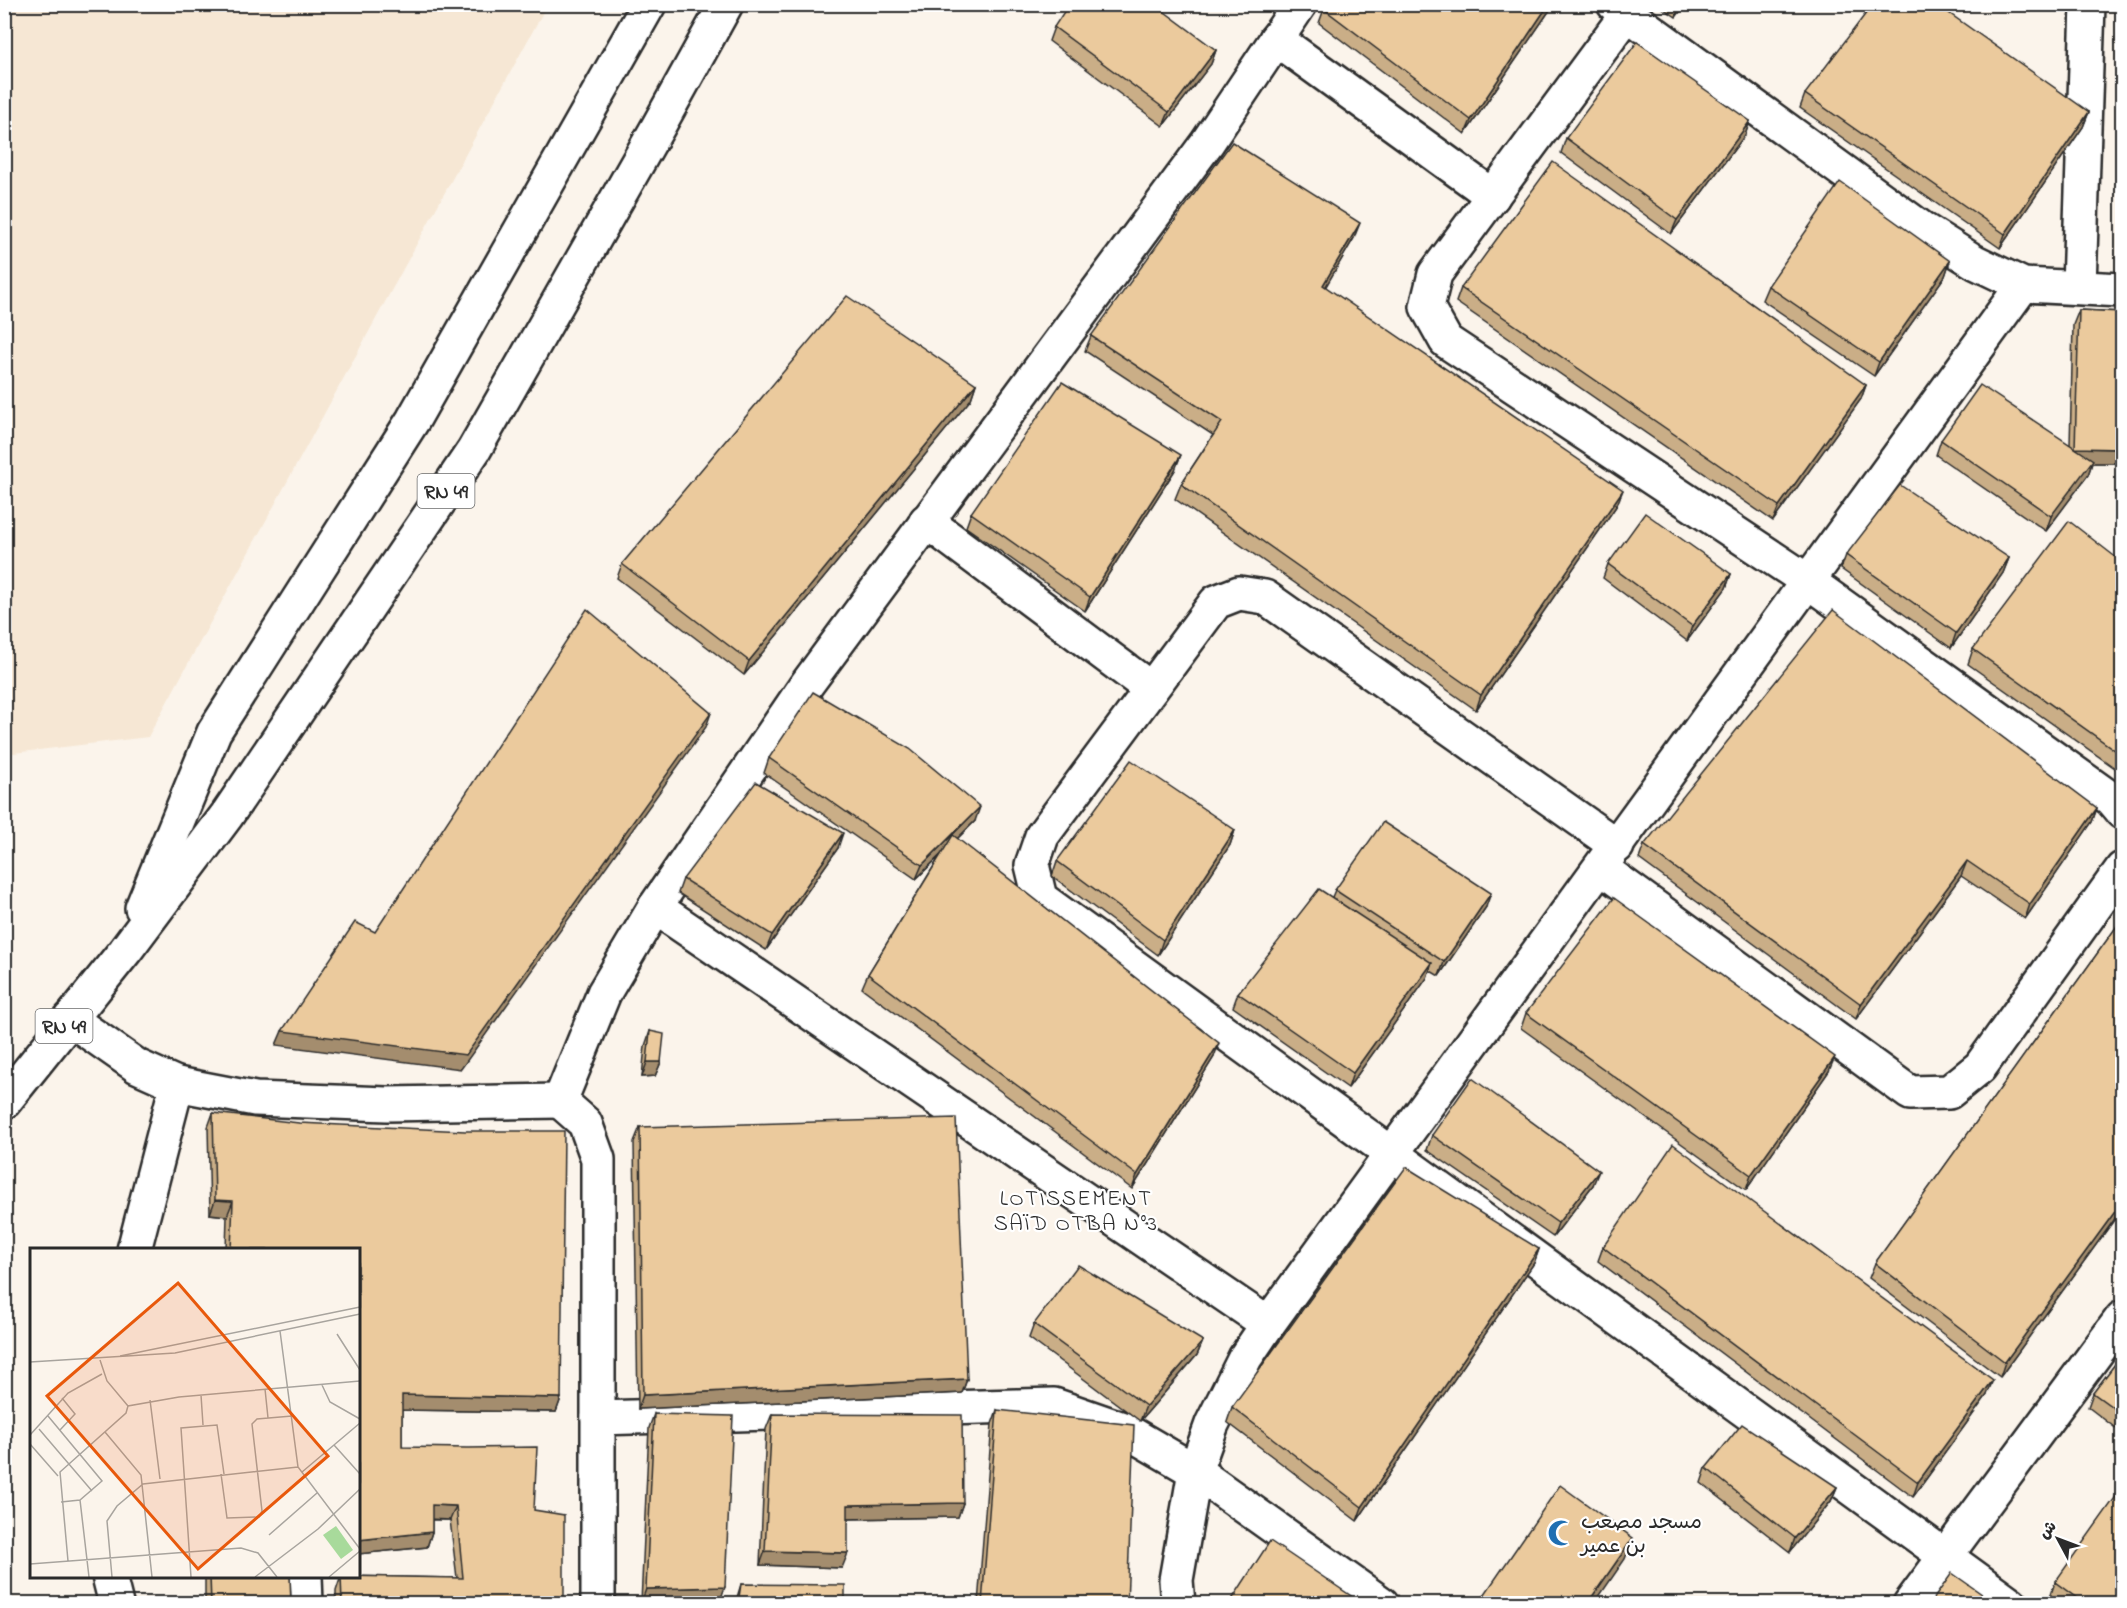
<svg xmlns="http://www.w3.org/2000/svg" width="2127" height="1608" viewBox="0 0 2127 1608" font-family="'Indie Flower','Playpen Sans Arabic',sans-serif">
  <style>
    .built { fill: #f6e7d4 }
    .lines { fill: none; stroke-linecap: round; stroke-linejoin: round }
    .street-casing { stroke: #2b2b2b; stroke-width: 38 }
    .highway-casing { stroke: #2b2b2b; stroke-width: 38 }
    .street { stroke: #fff; stroke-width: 33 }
    .highway { stroke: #fff; stroke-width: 33 }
    .wall { fill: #caae87; stroke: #2b2b2b; stroke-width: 1.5 }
    .shaded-wall { fill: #a48d6e; stroke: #2b2b2b; stroke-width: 1.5 }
    .building { fill: #ebca9d; stroke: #2b2b2b; stroke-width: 1.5 }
    .labels { text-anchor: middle; stroke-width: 4.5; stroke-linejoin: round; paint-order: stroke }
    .shield { fill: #fff; stroke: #6b6b6b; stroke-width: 1.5 }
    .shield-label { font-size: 20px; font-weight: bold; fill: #2b2b2b }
    .poi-label { font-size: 21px; fill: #2b2b2b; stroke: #fff; text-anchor: start }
    .neighbourhood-label { font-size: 22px; letter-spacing: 1.5px; fill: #2b2b2b; stroke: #fff }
    .inset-road { fill: none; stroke: #a8a49e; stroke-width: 1.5 }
    .view { fill: #e8590c; fill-opacity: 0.15; stroke: #e8590c; stroke-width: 3 }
    .inset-edge { fill: none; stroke: #2b2b2b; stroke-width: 3 }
  </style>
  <rect width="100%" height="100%" fill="#fbf4eb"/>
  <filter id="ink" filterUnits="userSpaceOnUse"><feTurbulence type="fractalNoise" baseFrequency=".0167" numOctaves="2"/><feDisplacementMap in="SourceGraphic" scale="12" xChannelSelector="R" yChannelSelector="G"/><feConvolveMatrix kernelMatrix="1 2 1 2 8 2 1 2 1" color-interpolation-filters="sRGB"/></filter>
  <g filter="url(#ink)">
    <path class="built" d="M4,5H547L148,737L5,754Z"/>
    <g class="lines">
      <g class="street-casing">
        <g id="street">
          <path d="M1614,4L1924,230L1975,262L2023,285L2122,290"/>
          <path d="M1627,14L1435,274L1427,307L1446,341L1809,582L2111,799L2122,812"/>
          <path d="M1276,39L1493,196"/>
          <path d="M2079,287L2088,4"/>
          <path d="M926,521L1151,689"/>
          <path d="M1617,846L1265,597L1239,593L1216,602L1042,836L1032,865L1040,898L2011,1604"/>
          <path d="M1601,868L1910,1093L1949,1092L1980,1067L2122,869"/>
          <path d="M655,907L1268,1324"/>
          <path d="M70,1019L137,1066L177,1084L255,1099L387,1104L560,1101"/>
          <path d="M134,1250L177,1084"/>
          <path d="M598,1418L1054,1405L1123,1429L1195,1471L1382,1604"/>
          <path d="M109,1576L116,1604"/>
          <path d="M305,1576L306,1604"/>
          <path d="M598,1604V1159L585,1123L560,1101L604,993L655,907L807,684L1207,143L1300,4"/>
          <path d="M1178,1604L1176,1580L1195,1471L1212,1424L1245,1358L1268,1324L2023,285"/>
          <path d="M1910,1604L2122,1318"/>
        </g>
      </g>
      <g class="highway-casing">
        <g id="highway">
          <path d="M142,908L214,732L413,420L649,4"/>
          <path d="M4,1102L125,951L227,815L474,450L658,127L726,4"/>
        </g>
      </g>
      <use href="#street" class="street"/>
      <use href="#highway" class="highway"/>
    </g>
    <g class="wall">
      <path d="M1554,4L1465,134L1319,23L1324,9Z"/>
      <path d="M1657,4H1686L1676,17Z"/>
      <path d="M1054,27L1216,50L1211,64L1163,126L1049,41Z"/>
      <path d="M1805,94L2089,112L2083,127L2000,248L1800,108Z"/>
      <path d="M1750,121L1745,135L1671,234L1561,153L1566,138Z"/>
      <path d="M1354,238L1325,287L1617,505L1476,710L1175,499L1181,484L1213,435L1085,351L1091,336Z"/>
      <path d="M1950,261L1945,276L1874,376L1762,300L1768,286Z"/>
      <path d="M1461,288L1866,385L1861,399L1773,521L1456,302Z"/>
      <path d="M2079,310L2122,312V463H2092L2088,475L2046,531L1936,455L1941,440L2070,445L2073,325Z"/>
      <path d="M976,384L971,399L744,675L617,578L622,564Z"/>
      <path d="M1175,470L1085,611L966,527L971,513Z"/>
      <path d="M1846,555L2009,558L2003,573L1951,648L1841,569Z"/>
      <path d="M2122,562V773L1968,664L1973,649Z"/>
      <path d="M1608,564L1731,574L1726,588L1687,641L1603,578Z"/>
      <path d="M769,758L975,821L957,839L1214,1057L1132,1189L862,988L868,974L940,856L916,879L764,773Z"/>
      <path d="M2097,808L2092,822L2025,919L1961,876L1856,1019L1639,859L1644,845Z"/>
      <path d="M1235,830L1230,845L1158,955L1052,876L1057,861Z"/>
      <path d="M838,848L766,950L678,893L683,879Z"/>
      <path d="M1335,890L1486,907L1439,976L1429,970L1427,978L1348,1088L1233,1007L1238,993L1332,897Z"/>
      <path d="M2122,919V1209L2000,1377L1869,1278L1875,1263Z"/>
      <path d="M1526,1013L1829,1071L1746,1190L1521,1028Z"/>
      <path d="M650,1031L661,1062L655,1076L642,1077L645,1046Z"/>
      <path d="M213,1113L561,1398L556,1412L402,1410V1447L534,1510L564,1604H336V1591L341,1576L457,1578L450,1520H432V1532L427,1547L358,1554V1250H226L227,1216L210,1214L208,1127Z"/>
      <path d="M640,1127L967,1379L962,1393L638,1409L634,1142Z"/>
      <path d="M1432,1135L1593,1185L1553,1237L1427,1150Z"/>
      <path d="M1603,1247L1987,1395L1913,1497L1598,1261Z"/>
      <path d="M1539,1249L1534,1263L1357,1521L1227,1422L1232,1407Z"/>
      <path d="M1034,1324L1203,1341L1197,1355L1140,1421L1029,1338Z"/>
      <path d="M2122,1355V1433L2088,1407L2093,1393Z"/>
      <path d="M997,1410L1127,1604H978L992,1424Z"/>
      <path d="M654,1414L720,1601L641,1603L649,1428Z"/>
      <path d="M772,1414L963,1503L958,1517L848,1519L842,1568L760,1565L766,1429Z"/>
      <path d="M1706,1468L1837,1487L1831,1501L1790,1552L1701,1483Z"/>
      <path d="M205,1576H290L291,1604H205Z"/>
      <path d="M2055,1582L2122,1604H2060L2050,1597Z"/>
      <path d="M741,1584L845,1604H735Z"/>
    </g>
    <g class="shaded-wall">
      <path d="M1549,4H1554L1465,134L1471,120Z"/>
      <path d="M1680,4H1686L1676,17Z"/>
      <path d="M1216,50L1211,64L1163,126L1169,112Z"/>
      <path d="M2089,112L2083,127L2000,248L2005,234Z"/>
      <path d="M1750,121L1745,135L1671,234L1677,220Z"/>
      <path d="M1360,223L1354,238L1318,300L1323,285Z"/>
      <path d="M1950,261L1945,276L1874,376L1879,362Z"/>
      <path d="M976,384L971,399L744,675L749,661Z"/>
      <path d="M1866,385L1861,399L1773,521L1779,506Z"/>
      <path d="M2075,448L2122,449V463H2092L2088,475L2046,531Z"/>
      <path d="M1181,455L1175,470L1085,611L1090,597Z"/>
      <path d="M1623,490L1617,505L1476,710L1481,695Z"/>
      <path d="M2009,558L2003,573L1951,648L1956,633Z"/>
      <path d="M1731,574L1726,588L1687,641L1692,626Z"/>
      <path d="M711,713L706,727L461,1069L276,1045L282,1031Z"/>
      <path d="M980,807L975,821L916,879L922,865Z"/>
      <path d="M2097,808L2092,822L2025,919L2030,904Z"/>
      <path d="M1235,830L1230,845L1158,955L1163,940Z"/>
      <path d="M843,833L838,848L766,950L772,935Z"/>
      <path d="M1967,861L1961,876L1856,1019L1861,1004Z"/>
      <path d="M1491,893L1486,907L1439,976L1444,962Z"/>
      <path d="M1432,963L1427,978L1348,1088L1353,1073Z"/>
      <path d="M1219,1043L1214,1057L1132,1189L1137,1175Z"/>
      <path d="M1835,1057L1829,1071L1746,1190L1751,1175Z"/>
      <path d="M647,1062H661L655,1076L642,1077Z"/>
      <path d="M1599,1171L1593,1185L1553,1237L1558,1223Z"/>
      <path d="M215,1200L233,1201L227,1216L210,1214Z"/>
      <path d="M2122,1202V1209L2000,1377L2005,1362Z"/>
      <path d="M1539,1249L1534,1263L1357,1521L1362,1507Z"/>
      <path d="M1203,1341L1197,1355L1140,1421L1146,1406Z"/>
      <path d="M967,1379L962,1393L638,1409L643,1395Z"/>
      <path d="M1993,1380L1987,1395L1913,1497L1918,1482Z"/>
      <path d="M402,1395L561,1398L556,1412L397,1410Z"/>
      <path d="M1837,1487L1831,1501L1790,1552L1795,1538Z"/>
      <path d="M963,1503L958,1517L843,1519L848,1505Z"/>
      <path d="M432,1505L456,1506L450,1520L427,1519Z"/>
      <path d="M432,1532L427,1547L358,1554V1540Z"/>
      <path d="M1633,1538L1625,1559L1594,1604H1587Z"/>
      <path d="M765,1551L848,1553L842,1568L760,1565Z"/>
      <path d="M725,1587L720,1601L641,1603L646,1589Z"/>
    </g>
    <g class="building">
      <path d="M1069,4H1154L1216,50L1169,112L1054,27Z"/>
      <path d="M1327,4H1549L1471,120L1324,9Z"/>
      <path d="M1873,4H1936L2089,112L2005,234L1805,94Z"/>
      <path d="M1637,42L1750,121L1677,220L1566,138Z"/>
      <path d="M1232,142L1360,223L1323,285L1623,490L1481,695L1181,484L1222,422L1091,336Z"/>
      <path d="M1553,162L1866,385L1779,506L1461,288Z"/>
      <path d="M1840,182L1950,261L1879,362L1768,286Z"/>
      <path d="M847,296L976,384L749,661L622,564Z"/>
      <path d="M2079,310L2122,312V449L2075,448Z"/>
      <path d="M1062,382L1181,455L1090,597L971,513Z"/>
      <path d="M1980,385L2093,460L2051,516L1941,440Z"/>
      <path d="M1900,485L2009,558L1956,633L1846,555Z"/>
      <path d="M1645,513L1731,574L1692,626L1608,564Z"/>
      <path d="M2069,521L2122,562V755L1973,649Z"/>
      <path d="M587,609L711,713L466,1055L282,1031L355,922L375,932Z"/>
      <path d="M1833,610L2097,808L2030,904L1967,861L1861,1004L1644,845Z"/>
      <path d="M813,692L910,749L980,807L922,865L769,758Z"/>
      <path d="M1131,760L1235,830L1163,940L1057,861Z"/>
      <path d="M756,782L843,833L772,935L683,879Z"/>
      <path d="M1383,822L1491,893L1444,962L1335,890Z"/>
      <path d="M953,835L1219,1043L1137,1175L868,974Z"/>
      <path d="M1319,889L1432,963L1353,1073L1238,993Z"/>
      <path d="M1614,898L1835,1057L1751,1175L1526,1013Z"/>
      <path d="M2122,919V1202L2005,1362L1875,1263Z"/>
      <path d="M650,1031L664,1034L661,1062H647Z"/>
      <path d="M1472,1078L1599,1171L1558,1223L1432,1135Z"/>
      <path d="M213,1113L299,1123L465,1131H564L561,1398L402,1395V1447L468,1448L537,1447L534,1510L564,1515V1604H342L341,1576L463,1578L456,1506L432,1505V1532L358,1540V1250H231L233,1201L215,1200Z"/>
      <path d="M956,1118L967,1379L643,1395L640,1127Z"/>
      <path d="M1673,1144L1993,1380L1918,1482L1603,1247Z"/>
      <path d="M1406,1167L1539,1249L1362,1507L1232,1407Z"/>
      <path d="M1078,1265L1203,1341L1146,1406L1034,1324Z"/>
      <path d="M2122,1355V1414L2093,1393Z"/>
      <path d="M997,1410L1134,1425L1127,1604H982Z"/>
      <path d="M654,1414L733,1416L725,1587L646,1589Z"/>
      <path d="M772,1414L962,1415L963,1503L848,1505V1553L765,1551Z"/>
      <path d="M1742,1424L1837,1487L1795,1538L1706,1468Z"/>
      <path d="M1560,1485L1633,1538L1587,1604H1478Z"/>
      <path d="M2122,1488V1604H2085L2055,1582Z"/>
      <path d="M1270,1541L1363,1604H1229Z"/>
      <path d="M1952,1573L1996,1604H1930Z"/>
      <path d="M210,1576H290L291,1604H211Z"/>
      <path d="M741,1584L845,1585V1604H738Z"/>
    </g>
  </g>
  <defs>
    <g id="mosque-bare" transform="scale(2.07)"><path d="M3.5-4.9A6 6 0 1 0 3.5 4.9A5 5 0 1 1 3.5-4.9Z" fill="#1f6fb2" stroke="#fff" stroke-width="2.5" paint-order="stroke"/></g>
  </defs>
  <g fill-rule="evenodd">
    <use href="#mosque-bare" x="1561" y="1533"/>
  </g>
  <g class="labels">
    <g class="shield">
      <rect x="417.5" y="474" width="57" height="34" rx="4.5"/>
      <rect x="35.5" y="1009" width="57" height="34" rx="4.5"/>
    </g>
    <g class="shield-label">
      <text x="446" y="498">RN 49</text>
      <text x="64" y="1033">RN 49</text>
    </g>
    <g class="poi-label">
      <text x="1581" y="1528">مسجد مصعب<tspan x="1581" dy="24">بن عمير</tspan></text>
    </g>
    <g class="neighbourhood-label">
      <text x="1076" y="1205">LOTISSEMENT<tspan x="1076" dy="25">SAÏD OTBA N°3</tspan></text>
    </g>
  </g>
  <g transform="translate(30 1248)">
    <rect width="330" height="330" fill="#fbf4eb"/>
    <path d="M306,278L323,302L311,311L293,287Z" fill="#a8da9b"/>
    <path class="inset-road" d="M250,83L268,219L330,301M307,86L330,122M90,108L330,59M70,112L77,133L98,158M0,114L145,105L330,66M292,137L300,154L330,171M235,141L238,170M171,147L173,177M120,152L130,231M18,168L72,233L50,252L31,254M9,181L62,243M30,182L45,166L32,150M75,184L111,227L122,329M0,187L38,145L72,126M0,196L28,228M304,197L330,226M272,224L330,175M191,226L197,270L229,269L232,263L222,176L227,171L262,168M50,252L59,329M239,287L287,245M38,313L30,224L96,165L98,158L149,149L330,133M0,316L211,300L228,305L247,329M82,329L77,273L87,258L113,236L268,219M161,329L151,180L187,177L194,226M225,329L288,281L330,241M299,329L330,303"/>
    <path class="view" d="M148,35L298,208L168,321L17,148Z"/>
    <rect width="330" height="330" class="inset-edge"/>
  </g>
  <rect width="2127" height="1608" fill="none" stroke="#fff" stroke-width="24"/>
  <rect x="12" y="12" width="2103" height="1584" fill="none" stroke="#2b2b2b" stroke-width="2" filter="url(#ink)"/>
  <g transform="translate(2058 1539) rotate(311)" stroke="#ffffff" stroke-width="4.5" paint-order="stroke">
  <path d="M0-4.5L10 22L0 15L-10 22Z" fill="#2b2b2b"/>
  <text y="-9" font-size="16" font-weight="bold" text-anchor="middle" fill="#2b2b2b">ش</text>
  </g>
</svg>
